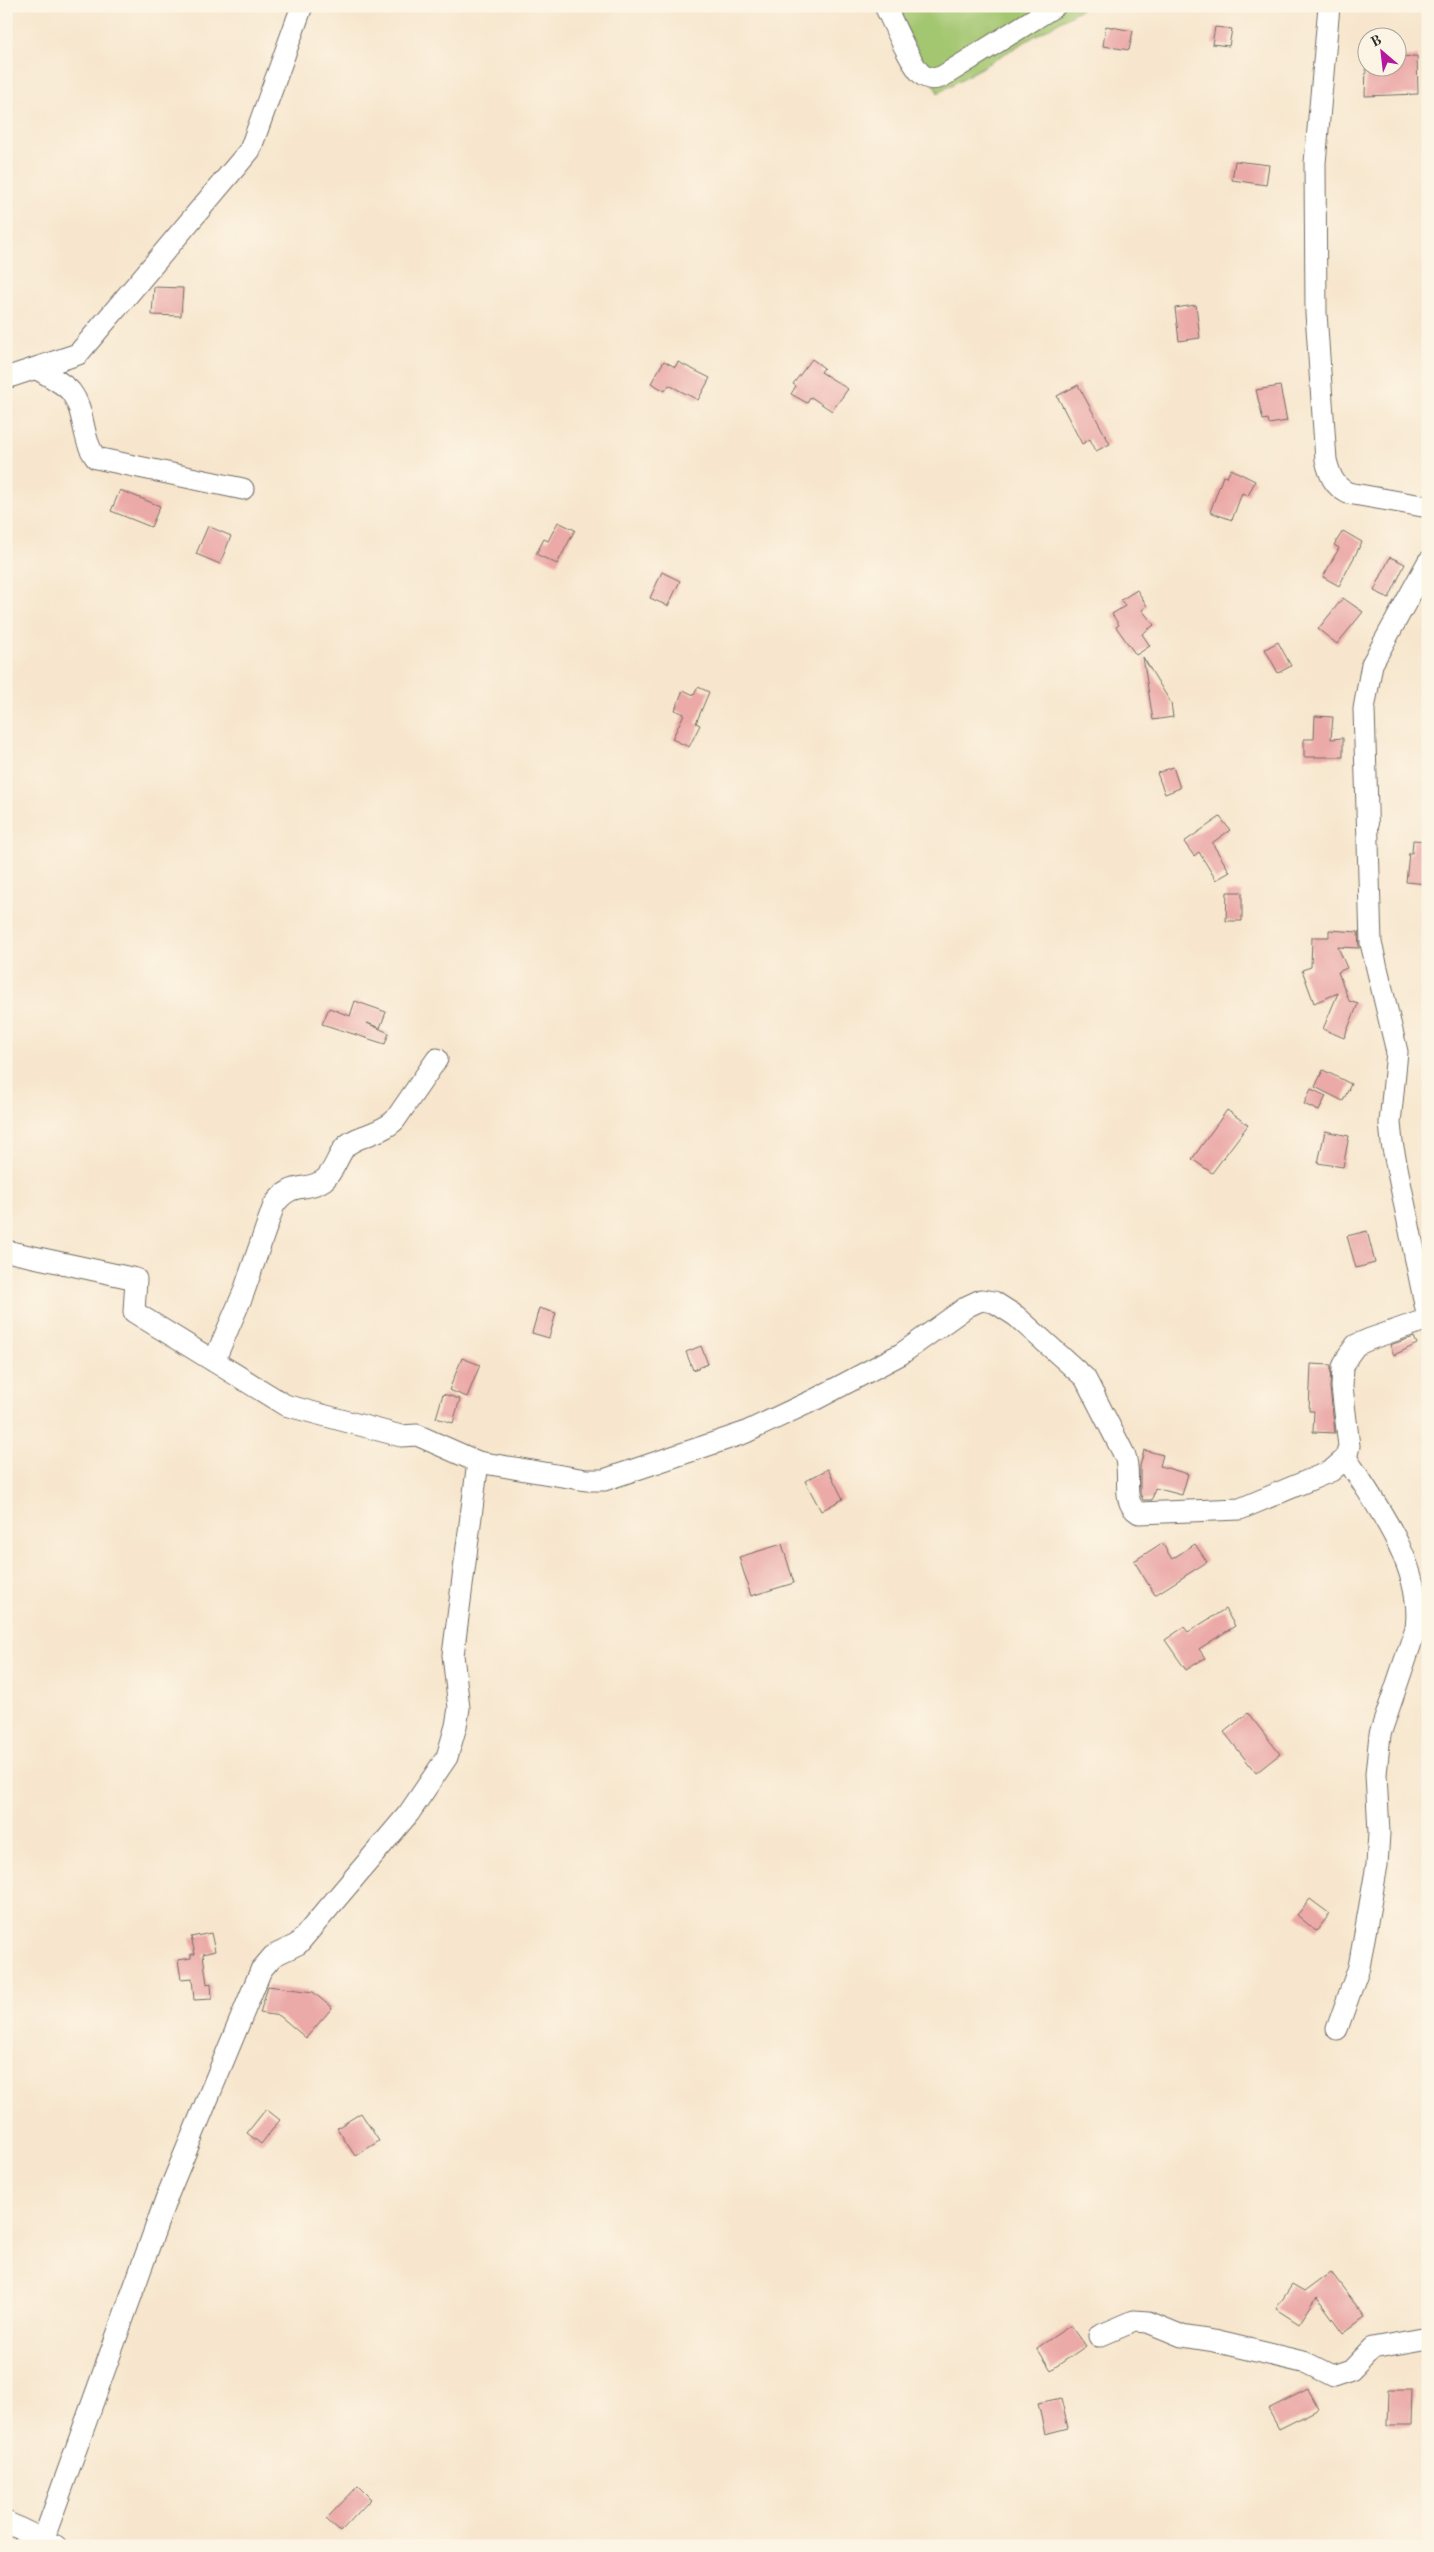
<svg xmlns="http://www.w3.org/2000/svg" width="1434" height="2552" viewBox="0 0 1434 2552" font-family="'Old Standard TT',serif">
  <style>
    .green { fill: #a3c66f; stroke: #67784d }
    .building { fill: #eba9a7 }
    .lines { fill: none; stroke-linecap: round; stroke-linejoin: round }
    .minor-casing { stroke: #726c64; stroke-width: 23 }
    .minor { stroke: #fff; stroke-width: 21 }
  </style>
  <rect width="100%" height="100%" fill="#fcf5e5"/>
  <filter id="ink" filterUnits="userSpaceOnUse"><feTurbulence type="fractalNoise" baseFrequency=".02" numOctaves="2"/><feDisplacementMap in="SourceGraphic" scale="10" xChannelSelector="R" yChannelSelector="G"/><feConvolveMatrix kernelMatrix="1 2 1 2 8 2 1 2 1" color-interpolation-filters="sRGB"/></filter>
  <filter id="wash" filterUnits="userSpaceOnUse"><feTurbulence type="fractalNoise" baseFrequency=".0096" numOctaves="4" result="noise"/><feDisplacementMap in="SourceGraphic" scale="20" xChannelSelector="R" yChannelSelector="G"/><feGaussianBlur stdDeviation="1.12" result="paint"/><feColorMatrix in="noise" values="0 0 0 0 0 0 0 0 0 0 0 0 0 0 0 0 0 1.4 0 .05"/><feComposite in="paint" operator="in"/></filter>
  <g filter="url(#wash)">
    <rect width="100%" height="100%" fill="#f7e6cd"/>
    <path class="green" d="M895,6H1086L938,93Z"/>
    <g id="blocks">
      <g class="building">
        <path d="M1106,26L1133,31L1129,50L1103,46Z"/>
        <path d="M1215,27L1232,29L1229,46L1212,44Z"/>
        <path d="M1417,56L1418,94L1365,96L1366,68H1399V57Z"/>
        <path d="M1235,161L1269,165L1266,185L1232,180Z"/>
        <path d="M154,287L183,288L181,316L152,315Z"/>
        <path d="M1196,305L1200,338L1179,341L1175,308Z"/>
        <path d="M812,359L824,368L821,372L848,389L832,411L811,397L807,403L791,394L796,386L793,384Z"/>
        <path d="M664,361L675,367L678,362L710,378L698,400L669,385L665,391L651,383Z"/>
        <path d="M1078,385L1110,444L1096,451L1090,439L1082,444L1057,396Z"/>
        <path d="M1280,386L1287,421L1269,424L1268,419L1263,420L1256,390Z"/>
        <path d="M1231,469L1255,481L1248,496L1242,493L1232,520L1210,512L1223,476L1227,477Z"/>
        <path d="M120,490L160,506L151,527L111,511Z"/>
        <path d="M558,522L575,530L557,564L536,554L544,539L548,541Z"/>
        <path d="M208,526L231,536L220,564L196,554Z"/>
        <path d="M1343,531L1362,542L1339,586L1323,577L1339,548L1334,545Z"/>
        <path d="M1390,557L1405,564L1389,598L1374,591Z"/>
        <path d="M662,572L680,581L668,606L650,598Z"/>
        <path d="M1137,590L1147,606L1142,610L1154,625L1142,634L1150,646L1136,655L1116,627L1119,625L1112,614L1125,606L1121,600Z"/>
        <path d="M1343,598L1363,612L1337,644L1318,629Z"/>
        <path d="M1278,642L1291,666L1278,673L1265,649Z"/>
        <path d="M1143,657L1171,703L1173,717L1153,720Z"/>
        <path d="M698,687L709,692L696,723L700,725L689,747L672,739L684,714L675,710L683,690L694,695Z"/>
        <path d="M1315,716L1333,717L1331,739L1343,738V757H1304V739H1314Z"/>
        <path d="M1173,767L1180,788L1165,794L1157,773Z"/>
        <path d="M1220,817L1230,830L1212,843L1230,872L1216,880L1199,852L1194,856L1184,842Z"/>
        <path d="M1413,840L1428,841V884L1406,882L1409,853H1412Z"/>
        <path d="M1227,892H1242V921H1226Z"/>
        <path d="M1329,930L1358,932L1359,948L1338,947L1347,968L1338,972L1349,1001L1358,1004L1344,1038L1323,1029L1338,993L1314,1003L1302,970L1311,967L1312,937H1329Z"/>
        <path d="M355,1001L386,1012L380,1028L367,1023L389,1033L385,1044L322,1024L329,1008L350,1016Z"/>
        <path d="M1323,1070L1351,1084L1343,1101L1315,1087Z"/>
        <path d="M1311,1089L1326,1096L1319,1111L1304,1104Z"/>
        <path d="M1227,1110L1248,1125L1212,1173L1192,1159Z"/>
        <path d="M1325,1131L1349,1136L1343,1167L1318,1163Z"/>
        <path d="M1367,1231L1375,1263L1356,1268L1347,1236Z"/>
        <path d="M539,1308L556,1313L549,1338L532,1333Z"/>
        <path d="M1414,1337L1417,1344L1394,1355L1390,1345Z"/>
        <path d="M701,1346L708,1364L693,1370L686,1352Z"/>
        <path d="M462,1358L480,1365L467,1397L449,1390Z"/>
        <path d="M1311,1364L1331,1365L1330,1388L1335,1433L1313,1432L1314,1411H1309Z"/>
        <path d="M443,1394L460,1399L453,1423L436,1418Z"/>
        <path d="M1144,1450L1163,1455L1160,1466L1188,1474L1182,1495L1155,1488L1152,1500H1143L1140,1493V1466Z"/>
        <path d="M828,1469L843,1499L821,1511L805,1481Z"/>
        <path d="M1162,1543L1172,1559L1195,1544L1207,1562L1155,1595L1134,1561Z"/>
        <path d="M782,1544L794,1583L751,1596L739,1557Z"/>
        <path d="M1225,1609L1235,1626L1199,1649L1205,1658L1186,1670L1165,1640L1184,1627L1188,1632Z"/>
        <path d="M1248,1713L1280,1754L1256,1773L1224,1732Z"/>
        <path d="M1310,1899L1330,1914L1316,1931L1297,1915Z"/>
        <path d="M211,1933L215,1951L203,1954L207,1984L211,1983L212,1999L194,2000L192,1978L181,1979L178,1960L191,1958V1954H195L191,1937Z"/>
        <path d="M268,1986L313,1992L332,2008L306,2038L280,2016L260,2013Z"/>
        <path d="M266,2109L280,2120L261,2144L247,2133Z"/>
        <path d="M361,2113L379,2141L355,2156L337,2128Z"/>
        <path d="M1331,2272L1365,2317L1343,2333L1317,2297L1299,2324L1276,2309L1292,2285L1304,2292Z"/>
        <path d="M1071,2325L1086,2346L1051,2370L1037,2348Z"/>
        <path d="M1308,2389L1319,2409L1279,2429L1268,2409Z"/>
        <path d="M1389,2389H1412L1411,2426H1388Z"/>
        <path d="M1061,2398L1068,2428L1045,2434L1038,2403Z"/>
        <path d="M358,2486L371,2499L340,2532L326,2519Z"/>
      </g>
    </g>
  </g>
  <g filter="url(#ink)">
    <use href="#blocks" fill-opacity="0" stroke="#726c64" stroke-width="1"/>
    <g class="lines">
      <g class="minor-casing">
        <g id="minor">
          <path d="M885,6C892,20 913,70 924,76C931,80 937,79 943,76L1055,6"/>
          <path d="M1329,6L1315,163L1316,313L1326,460C1330,476 1334,486 1348,493L1428,507"/>
          <path d="M36,368C46,375 64,383 71,392C86,412 81,439 96,458L243,489"/>
          <path d="M6,378L78,354L250,150L302,6"/>
          <path d="M1428,562L1372,664L1364,709L1371,943L1397,1052L1390,1123L1392,1143L1428,1319"/>
          <path d="M6,1251L136,1279L134,1312L285,1405L401,1436L417,1435L478,1462L586,1480H604L744,1433L816,1399L901,1354L968,1306L981,1300L994,1302L1016,1316L1085,1378L1125,1456C1132,1475 1120,1502 1139,1513L1240,1509L1331,1471L1346,1458L1349,1446L1342,1387L1343,1367L1348,1356L1356,1345L1370,1339L1428,1319"/>
          <path d="M214,1361L243,1294L274,1205C292,1180 305,1193 324,1180C334,1172 337,1157 345,1147C356,1135 380,1135 395,1120L437,1059"/>
          <path d="M1337,2029L1359,1967L1377,1865L1379,1833L1376,1774L1380,1734L1416,1628C1424,1569 1377,1505 1346,1458"/>
          <path d="M1099,2336L1134,2321L1148,2322L1182,2336L1214,2341L1307,2363L1333,2376L1351,2370L1372,2348L1428,2338"/>
          <path d="M6,2522L56,2546"/>
          <path d="M41,2546L166,2199L261,1970L273,1956L298,1944L409,1813L447,1757L456,1726L459,1708L453,1655L478,1462"/>
        </g>
      </g>
      <use href="#minor" class="minor"/>
    </g>
  </g>
  <rect width="1434" height="2552" fill="none" stroke="#fcf5e5" stroke-width="25"/>
  <g transform="translate(1382 52) rotate(332)"><circle r="24" fill="#fcf5e5" stroke="#a8a49b"/>
  <path d="M0-4L9 19L0 12L-9 19Z" fill="#b5179e"/>
  <text y="-8" font-size="14" font-weight="bold" text-anchor="middle" fill="#2b2b2b">B</text>
  </g>
</svg>
